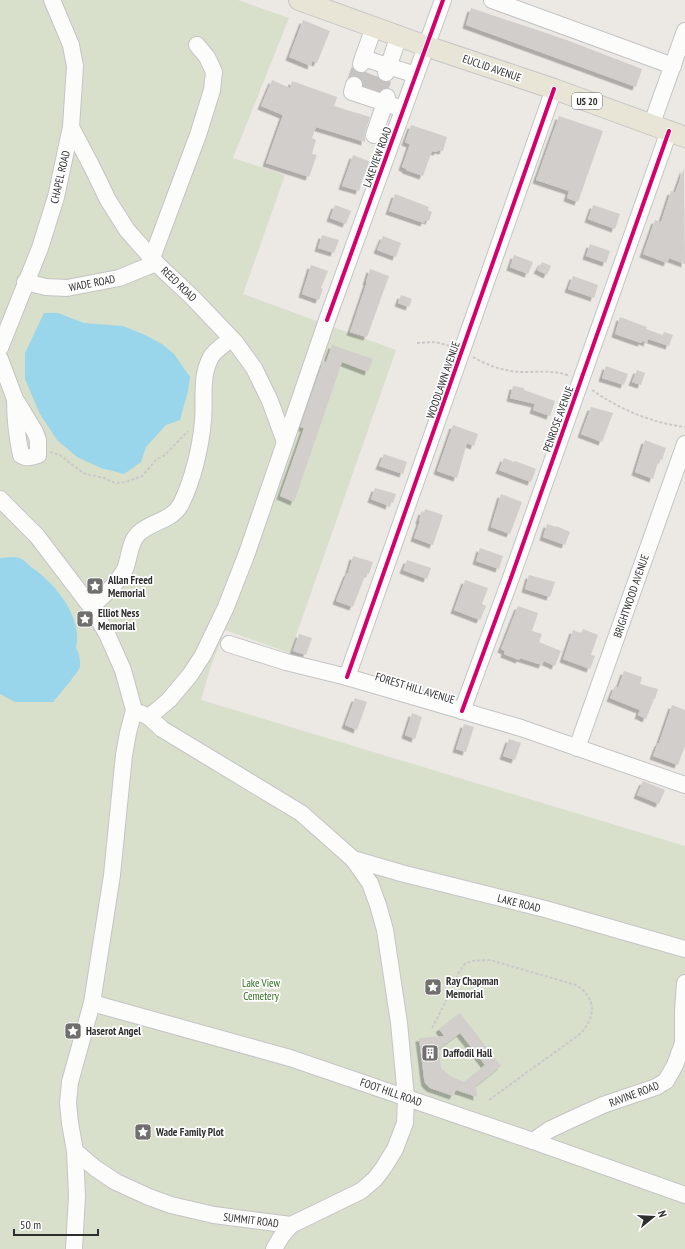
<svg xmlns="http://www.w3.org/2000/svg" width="685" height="1249" viewBox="0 0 685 1249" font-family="'PT Sans Narrow',sans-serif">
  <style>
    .cemetery { fill: #d8e0cc }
    .water { fill: #99d6ec }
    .building { fill: #d1cecb; fill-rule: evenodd; filter: url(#shadow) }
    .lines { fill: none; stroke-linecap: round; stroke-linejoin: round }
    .minor-tunnel { stroke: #c6c3c0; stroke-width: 16; stroke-dasharray: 16 8; stroke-linecap: butt }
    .minor-casing { stroke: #c5c4c5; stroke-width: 18 }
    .major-casing { stroke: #c6c5c4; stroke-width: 22 }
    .path { stroke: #c9c9c8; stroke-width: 2; stroke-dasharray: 3 2; stroke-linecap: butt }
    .minor { stroke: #fcfcfb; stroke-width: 16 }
    .major { stroke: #e8e4d6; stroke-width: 20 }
    .cycleway-casing { stroke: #fff; stroke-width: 6 }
    .cycleway { stroke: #d6006c; stroke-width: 4 }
    .labels { text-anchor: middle; stroke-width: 3.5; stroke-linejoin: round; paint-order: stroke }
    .shield { fill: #fff; stroke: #6d6d6d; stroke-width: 1 }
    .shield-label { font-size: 10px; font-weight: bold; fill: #2e2e2e }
    .street-label { font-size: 11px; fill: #2e2e2e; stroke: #fff }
    .poi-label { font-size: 11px; font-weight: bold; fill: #2e2e2e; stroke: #fff; text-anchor: start }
    .park-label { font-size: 11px; fill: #2c6e1b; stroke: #fff }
  </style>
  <defs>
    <filter id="shadow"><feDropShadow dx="-3.5" dy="3.5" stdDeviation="0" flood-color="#0004"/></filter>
  </defs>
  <rect width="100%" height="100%" fill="#ece8e4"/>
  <path class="cemetery" d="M0,0H238L289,18L233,158L285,175L243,294L396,350L290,653L225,630L210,669L201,700L685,846V1249H0Z"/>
  <g class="water">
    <path d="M44,313H58L84,323L123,326L145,335L162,344L174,354L190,377L188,391L180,420L166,425L146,447L141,462L124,474L101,468L77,457L57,440L40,414L25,379V353Z"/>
    <path d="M0,558C5,558 13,556 19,558C23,559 28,564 31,567C56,584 83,617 76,648C79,653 81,661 80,667C77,674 59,695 53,702H15L0,694Z"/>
  </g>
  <g class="building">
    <path d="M471,8L564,39L642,69L636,87L466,25Z"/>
    <path d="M303,20L330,31L317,63L312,61L311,66L289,57Z"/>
    <path d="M272,80L290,88L292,81L337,97L334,106L370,117L365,132V142L316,127L312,138L316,140L312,154L317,155L309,177L266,163L283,115L261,106Z"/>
    <path d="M559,116L603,131L578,202L567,198L569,191L536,180Z"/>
    <path d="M411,125L447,137L443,151L438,150L437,152L432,151L423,176L406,170V169L402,167L410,144L405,142Z"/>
    <path d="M353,155L371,162L366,176L364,175L359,191L342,186Z"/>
    <path d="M684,168L685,264L669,258L667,263L643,254L655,220L661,222L671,191L675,193Z"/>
    <path d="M395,194L429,207L428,210L432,212L429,221L425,220L424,223L389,211Z"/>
    <path d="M335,205L351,211L346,224L330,218Z"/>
    <path d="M593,205L620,214L615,229L588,219Z"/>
    <path d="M322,235L339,240L334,253L318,248Z"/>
    <path d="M383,236L401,243L396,257L377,250Z"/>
    <path d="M590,244L610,251L606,263L586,256Z"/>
    <path d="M514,255L533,262L528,274L510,267Z"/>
    <path d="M542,262L551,266L547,275L537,270Z"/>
    <path d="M311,265L328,271L321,288L323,289L319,300L302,294Z"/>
    <path d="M370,269L389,276L367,337L350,332L367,282H366Z"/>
    <path d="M573,276L598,285L594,298L568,289Z"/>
    <path d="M401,295L412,299L409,307L398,303Z"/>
    <path d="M620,317L647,327L646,329L663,335L664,332L673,335L669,346L648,339L647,343L642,341L641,343L615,334Z"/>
    <path d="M332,345L373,359L368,372L342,362L294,502L280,496L304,428L300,427L323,361L326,362Z"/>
    <path d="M606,366L628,374L624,385L602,378Z"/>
    <path d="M637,370L645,373L641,385L632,382Z"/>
    <path d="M513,386L524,388V390L555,401L550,416L533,410L535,404L510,398Z"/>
    <path d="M591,407L613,413L602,442L581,434Z"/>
    <path d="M453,425L478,434L474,446L467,443L457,478L437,471Z"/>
    <path d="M645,440L666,448L662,460L659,459L653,479L635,472Z"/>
    <path d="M384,454L407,462L403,474L379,466Z"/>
    <path d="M504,458L514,462L515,461L536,469L531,482L499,470Z"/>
    <path d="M375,488L396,494L393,503L390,502L389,506L371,499Z"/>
    <path d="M501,494L522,502L510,534L491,527Z"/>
    <path d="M425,509L443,515L433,545L414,538L420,521L419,520L422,511L424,512Z"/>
    <path d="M547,524L556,527V526L570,532L565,545L543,537Z"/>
    <path d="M480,548L503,556L499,569L476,561Z"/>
    <path d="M353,556L373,562L369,574L366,573L353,607L336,601L347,573H348Z"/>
    <path d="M407,560L431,568L427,579L403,570Z"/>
    <path d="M529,575L555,582L550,597L525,589Z"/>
    <path d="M465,580L488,588L482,604L486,606L480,620L454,610Z"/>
    <path d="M518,606L538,613L532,631L542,634L539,642L561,651L555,666L544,661L542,665L520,658L519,660L504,654L505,651L501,649Z"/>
    <path d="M583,629L598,635L591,655L595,656L590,669L563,659L573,630L581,633Z"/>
    <path d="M299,634L312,638L306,655L293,651Z"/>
    <path d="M624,671L642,677L640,684L658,689L655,699H654L646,719L638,715L640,710L610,698L615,686L618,688Z"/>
    <path d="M355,698L367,702L357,730L345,725Z"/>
    <path d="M672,705L685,710V746L678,765L653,756L658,743H659Z"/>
    <path d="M412,713L422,717L415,739L405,735Z"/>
    <path d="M464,724L474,727L466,752L456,749Z"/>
    <path d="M509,739L521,743L515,760L503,756Z"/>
    <path d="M643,781L665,790L659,804L637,795Z"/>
    <path d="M460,1013L501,1066L476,1086L477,1097L456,1090L453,1096L430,1088L425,1083L424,1078L419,1038L444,1036L439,1029ZM460,1033L485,1065L464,1082L450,1076L441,1068L439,1049Z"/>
  </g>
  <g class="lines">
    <g class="minor-tunnel">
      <path d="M354,85L361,64"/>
      <path d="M365,89L373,68"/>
      <path d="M378,94L386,73"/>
    </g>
    <g class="minor-casing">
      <g id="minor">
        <path d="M492,0L673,66"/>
        <path d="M363,58L374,27"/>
        <path d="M361,64L363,58L416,75"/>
        <path d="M386,73L399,36"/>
        <path d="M354,85L352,92L403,109"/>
        <path d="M651,126L685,31"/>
        <path d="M71,127L92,167L108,200L127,230L156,263L192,297L235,342L254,368L270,401L285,442"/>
        <path d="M374,135L387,97"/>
        <path d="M152,258L198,135L212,90L214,72L207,57L197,45"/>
        <path d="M25,282L46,287L67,288L119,278L156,263"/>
        <path d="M0,348L40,248L56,197L71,127L75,66L73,56L71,45L52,0"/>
        <path d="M0,359L15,399L35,432L38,440V455C31,457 27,459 21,455C17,437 15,418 15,399"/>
        <path d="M0,499L37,536L91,607L107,634L123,670L134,710L128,733L124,755L112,875L92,1003L70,1082L68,1103L70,1123L75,1151L77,1196L74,1249"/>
        <path d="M91,607C103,596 117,584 125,569C130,557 129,542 139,533C152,521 172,521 181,504C193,480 201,446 203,420C205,398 200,377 211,357C215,350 225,344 231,339"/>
        <path d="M229,644L286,662L347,677L521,728L685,785"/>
        <path d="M347,677L554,89"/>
        <path d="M462,711L512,575L669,131"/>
        <path d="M140,713L149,717L169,700L190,675L203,655L226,607L247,553L327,320L443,0"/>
        <path d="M577,748L685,444"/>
        <path d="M353,859L401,873L545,909L685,949"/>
        <path d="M92,1003L290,1058L533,1141L685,1195"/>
        <path d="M533,1141L549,1130L568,1121L603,1105L656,1087L666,1081L675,1065L683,1043V1011L685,983"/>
        <path d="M75,1151L95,1168L116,1182L149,1197L171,1205L214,1215L291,1225L361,1191L375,1179L384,1167L395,1149L405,1123L406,1097L399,1023L385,930L378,905L370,883L353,859L301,813L162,729L149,717"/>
        <path d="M274,1249L281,1237L291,1225"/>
      </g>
    </g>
    <g class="major-casing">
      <path id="major" d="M299,0L426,46L554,89L685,137"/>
    </g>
    <g class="path">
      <path d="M417,343L435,342L450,346"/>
      <path d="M473,357C488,366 506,372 523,372C539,372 555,370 570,376"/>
      <path d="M592,390C619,409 652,423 685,427"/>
      <path d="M50,452L60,455L83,473L90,475L104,478L115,483L126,482L142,476L156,460L165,455L188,431"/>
      <path d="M432,1028L446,1001L459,972L465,964L472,961L490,960L576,985C597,998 596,1017 580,1034L489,1100"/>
    </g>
    <use href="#minor" class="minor"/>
    <use href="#major" class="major"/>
    <g class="cycleway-casing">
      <g id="cycleway">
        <path d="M327,320L443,0"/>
        <path d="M347,677L554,89"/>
        <path d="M462,711L512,575L669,131"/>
      </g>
    </g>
    <use href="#cycleway" class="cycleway"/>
  </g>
  <defs>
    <g id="sight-square" transform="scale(0.9)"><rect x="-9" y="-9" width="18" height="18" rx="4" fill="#706f6e" stroke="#fff"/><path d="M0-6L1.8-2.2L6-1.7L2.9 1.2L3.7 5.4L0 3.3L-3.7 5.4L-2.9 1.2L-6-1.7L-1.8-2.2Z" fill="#fff"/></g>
    <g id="building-square" transform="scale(0.9)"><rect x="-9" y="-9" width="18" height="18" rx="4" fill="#706f6e" stroke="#fff"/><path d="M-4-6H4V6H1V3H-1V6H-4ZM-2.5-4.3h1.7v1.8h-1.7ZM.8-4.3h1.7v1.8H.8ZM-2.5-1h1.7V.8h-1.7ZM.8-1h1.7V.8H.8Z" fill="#fff"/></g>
  </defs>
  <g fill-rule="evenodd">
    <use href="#sight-square" x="95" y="586"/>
    <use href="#sight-square" x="85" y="619"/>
    <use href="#sight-square" x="433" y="987"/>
    <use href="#sight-square" x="73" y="1031"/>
    <use href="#building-square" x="430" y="1053"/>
    <use href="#sight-square" x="143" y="1132"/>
  </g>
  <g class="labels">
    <rect class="shield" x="572" y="93" width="30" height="16" rx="3"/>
    <g class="shield-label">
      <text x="587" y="105">US 20</text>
    </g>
    <g class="street-label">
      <text transform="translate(492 68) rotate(19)" y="4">EUCLID AVENUE</text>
      <text transform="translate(377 157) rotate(-70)" y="4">LAKEVIEW ROAD</text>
      <text transform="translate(60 177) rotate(-77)" y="4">CHAPEL ROAD</text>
      <text transform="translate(92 283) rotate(-11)" y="4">WADE ROAD</text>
      <text transform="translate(179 284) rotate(44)" y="4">REED ROAD</text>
      <text transform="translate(443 380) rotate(-71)" y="4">WOODLAWN AVENUE</text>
      <text transform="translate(558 419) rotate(-70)" y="4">PENROSE AVENUE</text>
      <text transform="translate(631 596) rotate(-71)" y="4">BRIGHTWOOD AVENUE</text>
      <text transform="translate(415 688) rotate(17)" y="4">FOREST HILL AVENUE</text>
      <text transform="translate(519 903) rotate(14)" y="4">LAKE ROAD</text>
      <text transform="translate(391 1092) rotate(19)" y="4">FOOT HILL ROAD</text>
      <text transform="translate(634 1094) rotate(-21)" y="4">RAVINE ROAD</text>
      <text transform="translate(251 1220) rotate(7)" y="4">SUMMIT ROAD</text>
    </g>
    <g class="poi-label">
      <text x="108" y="584">Allan Freed<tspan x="108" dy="13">Memorial</tspan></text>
      <text x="98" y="617">Elliot Ness<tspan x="98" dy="13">Memorial</tspan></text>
      <text x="446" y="985">Ray Chapman<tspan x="446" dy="13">Memorial</tspan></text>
      <text x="86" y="1035">Haserot Angel</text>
      <text x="443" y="1057">Daffodil Hall</text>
      <text x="156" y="1136">Wade Family Plot</text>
    </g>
    <g class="park-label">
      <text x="261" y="987">Lake View<tspan x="261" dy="13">Cemetery</tspan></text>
    </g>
  </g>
  <g transform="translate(653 1217) rotate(72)" stroke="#ffffff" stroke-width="3" paint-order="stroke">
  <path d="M0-3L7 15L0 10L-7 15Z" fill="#2e2e2e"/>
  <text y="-6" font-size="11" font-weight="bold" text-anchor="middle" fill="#2e2e2e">N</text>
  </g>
  <path d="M14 1229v6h84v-6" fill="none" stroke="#2e2e2e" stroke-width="2"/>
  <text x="20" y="1229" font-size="12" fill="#2e2e2e" stroke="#ffffff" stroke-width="3" paint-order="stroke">50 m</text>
</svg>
